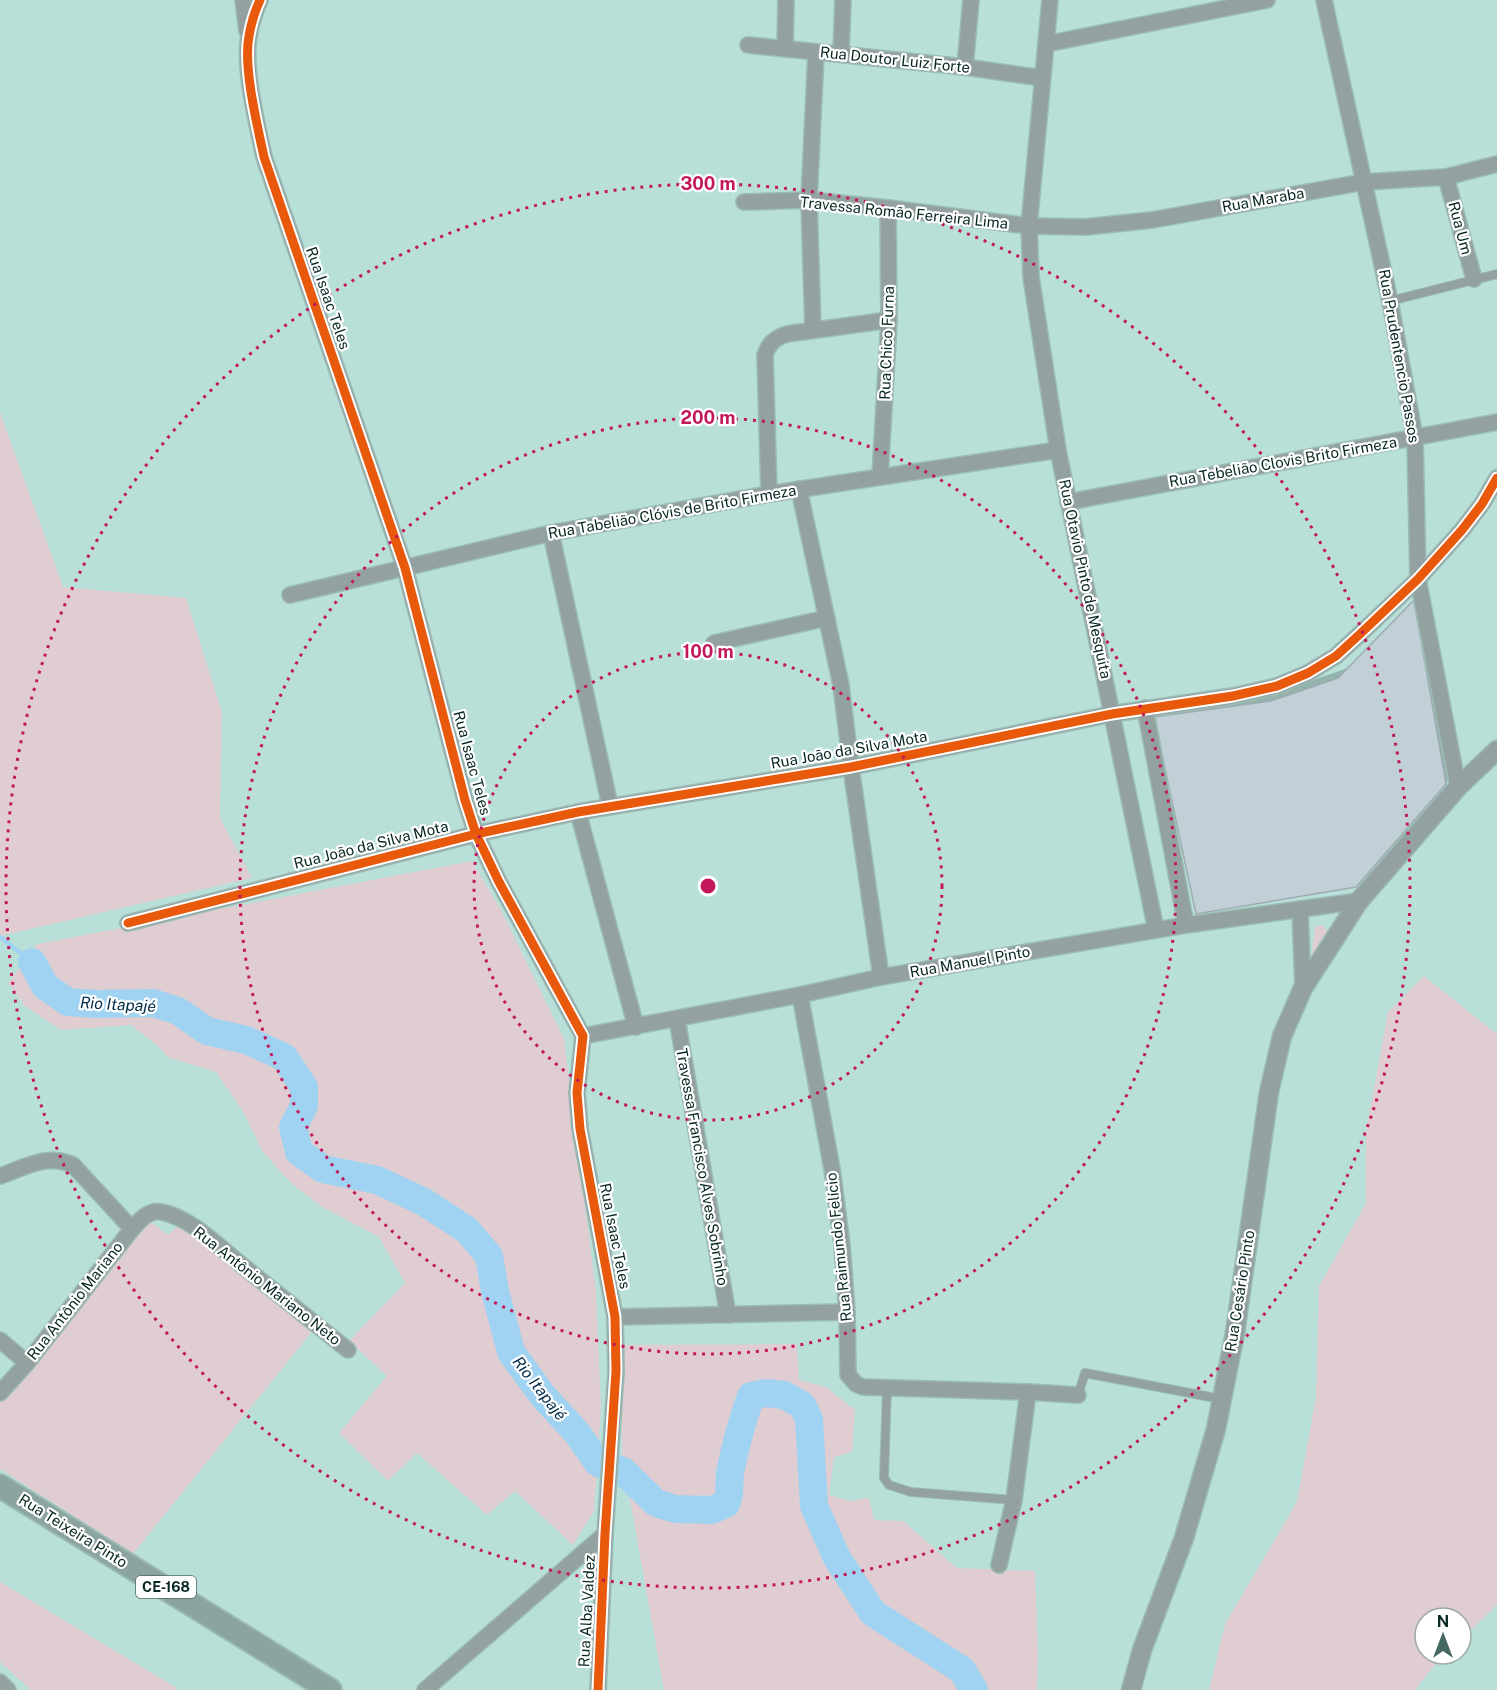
<svg xmlns="http://www.w3.org/2000/svg" width="1497" height="1690" viewBox="0 0 1497 1690" font-family="'Public Sans',sans-serif">
  <style>
    .green { fill: #dfcdd2 }
    .shadow { fill: #0003 }
    .lines { fill: none; stroke-linecap: round; stroke-linejoin: round }
    .stream { stroke: #a0d3f1; stroke-width: 4.5 }
    .river { stroke: #a0d3f1; stroke-width: 28 }
    .building { fill: #c1d0d6; stroke: #9eacb2; stroke-width: 1.5 }
    .service-casing { stroke: #9bbbb6; stroke-width: 10 }
    .minor-casing { stroke: #9bbbb6; stroke-width: 18 }
    .tertiary-casing { stroke: #9bbbb6; stroke-width: 21 }
    .primary-casing { stroke: #9bbbb6; stroke-width: 26 }
    .service { stroke: #93a2a0; stroke-width: 8 }
    .minor { stroke: #93a2a0; stroke-width: 15 }
    .tertiary { stroke: #93a2a0; stroke-width: 18 }
    .primary { stroke: #8ca4a0; stroke-width: 22 }
    .cycleway-casing { stroke: #fff; stroke-width: 13 }
    .cycleway { stroke: #e8590c; stroke-width: 9 }
    .ring { fill: none; stroke: #c2185b; stroke-width: 3; stroke-dasharray: 3 6 }
    .labels { text-anchor: middle; stroke-width: 4.5; stroke-linejoin: round; paint-order: stroke }
    .shield { fill: #fff; stroke: #516865; stroke-width: 1.5 }
    .shield-label { font-size: 14px; font-weight: bold; fill: #072723 }
    .street-label { font-size: 15px; fill: #072723; stroke: #fff }
    .water-label { font-size: 16px; font-style: italic; fill: #002c49; stroke: #fff }
    .centre { fill: #c2185b; stroke: #fff; stroke-width: 3 }
    .ring-label { font-size: 18px; text-anchor: middle; font-weight: bold; fill: #c2185b; stroke: #fff; stroke-width: 4.5; stroke-linejoin: round; paint-order: stroke }
  </style>
  <rect width="100%" height="100%" fill="#b8e0d9"/>
  <g class="green">
    <path d="M0,412L63,587L186,598L222,712L220,818L252,878L0,936Z"/>
    <path d="M472,861L501,910L564,1039L596,1291L601,1408L594,1511L573,1545L515,1491L487,1515L417,1453L388,1481L339,1433L387,1376L349,1341L405,1283L379,1237L322,1207L291,1183L262,1151L244,1113L216,1072L167,1057L159,1047L131,1025L61,1030L25,1006L8,983L37,944Z"/>
    <path d="M1323,925L1329,933L1311,962L1315,926Z"/>
    <path d="M1424,976L1497,1034V1605L1461,1640V1618H1425V1654H1446L1432,1668L1415,1690H1209L1225,1624L1297,1502L1316,1397L1319,1286L1366,1203V1131L1388,1012Z"/>
    <path d="M149,1220L168,1235L179,1224L314,1329L133,1554L0,1469V1401Z"/>
    <path d="M797,1344L799,1380L826,1387L855,1410L852,1452L834,1457L829,1495L851,1501L869,1498L874,1520L903,1521L957,1568L1035,1571L1038,1653L1037,1690H664L622,1455L621,1345Z"/>
    <path d="M0,1582L17,1592L177,1688L174,1690H31L0,1662Z"/>
  </g>
  <path class="shadow" d="M1426,590L1457,770L1368,873L1155,717L1167,705L1284,690L1351,667Z"/>
  <g class="lines">
    <path class="stream" d="M0,937L32,962"/>
    <path class="river" d="M32,962L45,986L68,1002L96,1004L153,1003L178,1011L207,1031L246,1040L284,1057L304,1087V1106L293,1127L299,1152L323,1169L377,1180L424,1202L467,1230L489,1256L495,1291L511,1352L543,1396L577,1433L598,1463L623,1471L656,1503L675,1509L712,1510L726,1504C732,1490 728,1486 730,1473C735,1447 742,1421 751,1396L766,1393L784,1395L802,1405L809,1419L814,1506L837,1558L873,1613L962,1670L974,1690"/>
  </g>
  <path class="building" d="M1414,600L1446,784L1356,887L1196,914L1154,717L1271,701L1338,678Z"/>
  <g class="lines">
    <g class="service-casing">
      <g id="service">
        <path d="M1390,301L1497,274"/>
        <path d="M887,1387L884,1478L889,1485L911,1492L1014,1500"/>
        <path d="M1078,1395L1085,1373L1221,1399"/>
      </g>
    </g>
    <g class="minor-casing">
      <g id="minor">
        <path d="M243,0L247,31"/>
        <path d="M260,0C255,11 251,24 249,36C243,67 257,124 264,157L405,568L465,800L476,834L499,882L583,1036L577,1093L580,1129L615,1317L616,1371L605,1534L598,1690"/>
        <path d="M1050,0L1029,226L1031,277L1058,450L1156,930"/>
        <path d="M1324,0L1390,301L1415,438L1418,579L1458,787"/>
        <path d="M1046,44L1267,0"/>
        <path d="M748,45L965,67L1042,78"/>
        <path d="M785,49L786,0"/>
        <path d="M841,54L843,0"/>
        <path d="M965,67L971,0"/>
        <path d="M1446,177L1474,279"/>
        <path d="M744,202L809,200L888,208L1029,226L1086,227L1152,220L1364,182L1446,177L1497,164"/>
        <path d="M813,330L809,200L816,52"/>
        <path d="M880,477L889,320L888,208"/>
        <path d="M799,489L841,685L851,767L881,977"/>
        <path d="M769,494L765,355C769,343 775,338 787,334L889,320"/>
        <path d="M1068,502L1497,422"/>
        <path d="M551,533L610,806"/>
        <path d="M290,595L551,533L769,494L1058,450"/>
        <path d="M714,643L827,618"/>
        <path d="M1145,708L1186,925"/>
        <path d="M578,812L636,1027"/>
        <path d="M1300,909L1303,988"/>
        <path d="M128,923L476,834L578,812L851,767L1112,714L1233,696L1277,686L1308,673L1336,656L1360,634L1418,579L1462,530L1482,504L1497,478"/>
        <path d="M800,995L832,1169L842,1245L847,1312L848,1375L856,1384L863,1387L1028,1392L1078,1395"/>
        <path d="M677,1019L728,1315"/>
        <path d="M583,1036L800,995L881,977L1186,925L1359,901"/>
        <path d="M0,1176C26,1167 47,1153 73,1165L132,1229"/>
        <path d="M615,1317L847,1312"/>
        <path d="M0,1340L27,1363"/>
        <path d="M0,1393L27,1363L132,1229C140,1220 149,1209 162,1212C193,1219 219,1247 243,1266C278,1294 313,1322 348,1350"/>
        <path d="M999,1565L1014,1500L1028,1392"/>
        <path d="M0,1682L8,1690"/>
        <path d="M425,1690L605,1534"/>
      </g>
    </g>
    <g class="tertiary-casing">
      <path id="tertiary" d="M1131,1690L1142,1650L1184,1538L1216,1429L1235,1333L1269,1092L1282,1036L1303,988L1359,901L1458,787L1497,750"/>
    </g>
    <g class="primary-casing">
      <path id="primary" d="M0,1486L330,1690"/>
    </g>
    <use href="#service" class="service"/>
    <use href="#minor" class="minor"/>
    <use href="#tertiary" class="tertiary"/>
    <use href="#primary" class="primary"/>
    <g class="cycleway-casing">
      <g id="cycleway">
        <path d="M260,0C255,11 251,24 249,36C243,67 257,124 264,157L405,568L465,800L476,834L499,882L583,1036L577,1093L580,1129L615,1317L616,1371L605,1534L598,1690"/>
        <path d="M128,923L476,834L578,812L851,767L1112,714L1233,696L1277,686L1308,673L1336,656L1360,634L1418,579L1462,530L1482,504L1497,478"/>
      </g>
    </g>
    <use href="#cycleway" class="cycleway"/>
  </g>
  <g class="ring">
    <circle cx="708" cy="886" r="234"/>
    <circle cx="708" cy="886" r="468"/>
    <circle cx="708" cy="886" r="702"/>
  </g>
  <g class="labels">
    <rect class="shield" x="136" y="1576" width="60" height="22" rx="4.5"/>
    <g class="shield-label">
      <text x="166" y="1592">CE-168</text>
    </g>
    <g class="street-label">
      <text transform="translate(895 60) rotate(6)" y="5">Rua Doutor Luiz Forte</text>
      <text transform="translate(1263 200) rotate(-10)" y="5">Rua Maraba</text>
      <text transform="translate(904 213) rotate(6)" y="5">Travessa Romão Ferreira Lima</text>
      <text transform="translate(1460 228) rotate(75)" y="5">Rua Um</text>
      <text transform="translate(328 298) rotate(71)" y="5">Rua Isaac Teles</text>
      <text transform="translate(887 343) rotate(-88)" y="5">Rua Chico Furna</text>
      <text transform="translate(1399 356) rotate(80)" y="5">Rua Prudentencio Passos</text>
      <text transform="translate(1283 462) rotate(-10)" y="5">Rua Tebelião Clovis Brito Firmeza</text>
      <text transform="translate(672 512) rotate(-10)" y="5">Rua Tabelião Clóvis de Brito Firmeza</text>
      <text transform="translate(1085 579) rotate(78)" y="5">Rua Otavio Pinto de Mesquita</text>
      <text transform="translate(849 750) rotate(-10)" y="5">Rua João da Silva Mota</text>
      <text transform="translate(472 763) rotate(75)" y="5">Rua Isaac Teles</text>
      <text transform="translate(371 845) rotate(-14)" y="5">Rua João da Silva Mota</text>
      <text transform="translate(970 962) rotate(-10)" y="5">Rua Manuel Pinto</text>
      <text transform="translate(702 1167) rotate(80)" y="5">Travessa Francisco Alves Sobrinho</text>
      <text transform="translate(615 1236) rotate(79)" y="5">Rua Isaac Teles</text>
      <text transform="translate(839 1247) rotate(-96)" y="5">Rua Raimundo Felício</text>
      <text transform="translate(267 1286) rotate(38)" y="5">Rua Antônio Mariano Neto</text>
      <text transform="translate(1240 1291) rotate(-81)" y="5">Rua Cesário Pinto</text>
      <text transform="translate(75 1301) rotate(-52)" y="5">Rua Antônio Mariano</text>
      <text transform="translate(73 1531) rotate(32)" y="5">Rua Teixeira Pinto</text>
      <text transform="translate(587 1611) rotate(-87)" y="5">Rua Alba Valdez</text>
    </g>
    <g class="water-label">
      <text transform="translate(118 1004) rotate(3)" y="6">Rio Itapajé</text>
      <text transform="translate(540 1388) rotate(52)" y="6">Rio Itapajé</text>
    </g>
  </g>
  <circle cx="708" cy="886" r="9" class="centre"/>
  <g class="ring-label">
    <text x="708" y="190">300 m</text>
    <text x="708" y="424">200 m</text>
    <text x="708" y="658">100 m</text>
  </g>
  <g transform="translate(1443 1636)"><circle r="28" fill="#ffffff" stroke="#9ca9a7" stroke-width="1.5"/>
  <path d="M0-4.5L10 22L0 15L-10 22Z" fill="#456863"/>
  <text y="-9" font-size="16" font-weight="bold" text-anchor="middle" fill="#072723">N</text>
  </g>
</svg>
